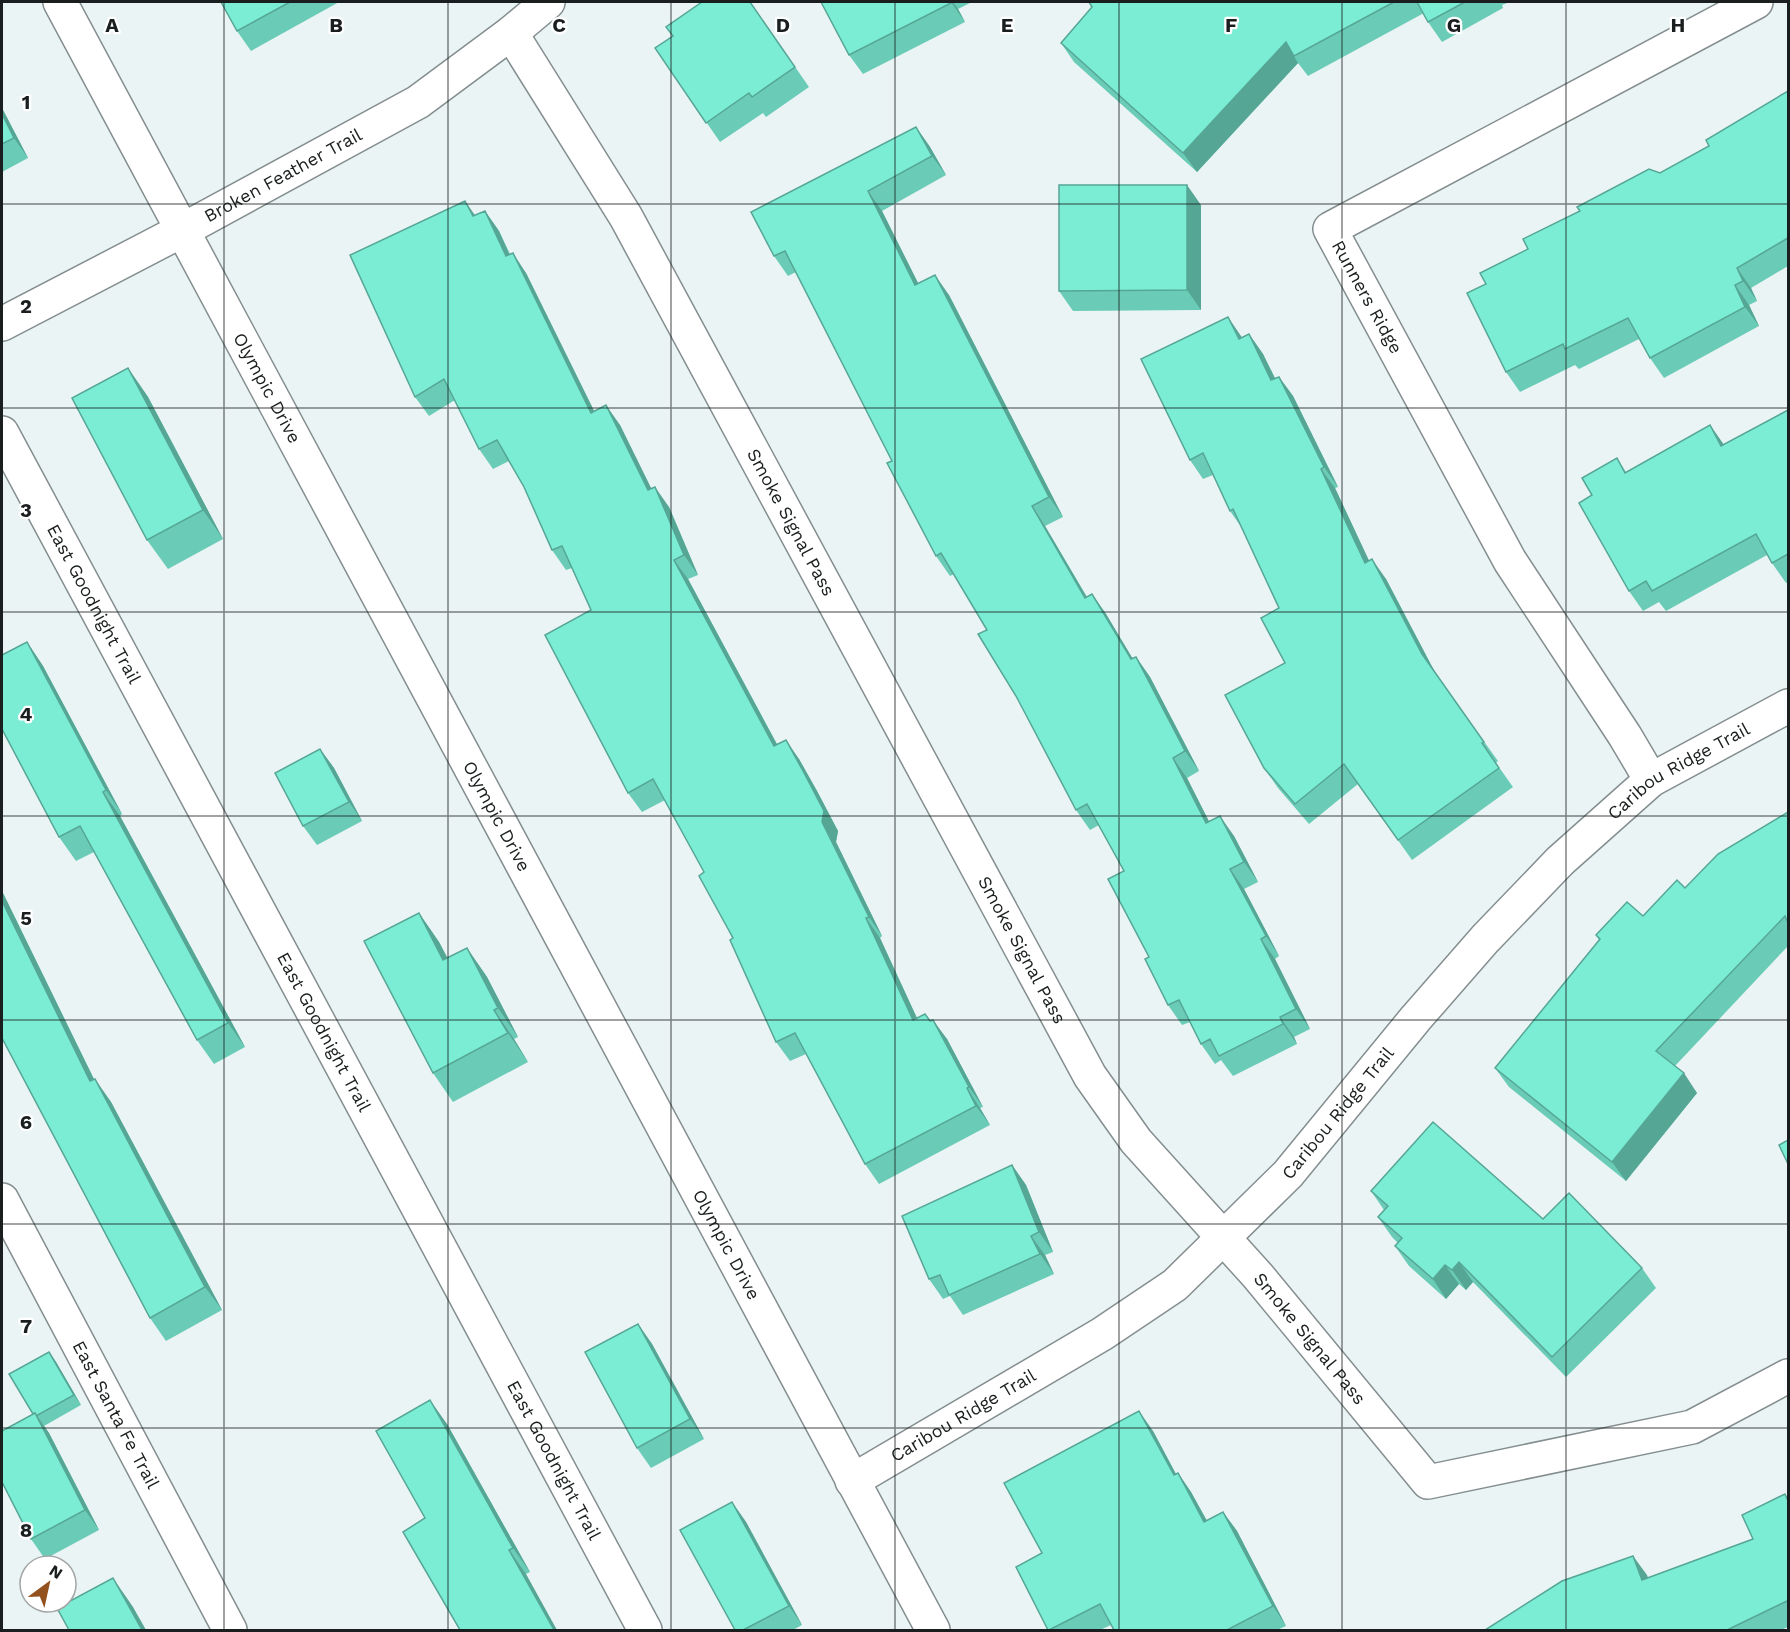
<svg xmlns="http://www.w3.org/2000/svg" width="1790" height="1632" viewBox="0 0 1790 1632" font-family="'Work Sans',sans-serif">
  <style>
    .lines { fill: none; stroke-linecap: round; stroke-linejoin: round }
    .minor-casing { stroke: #858e8f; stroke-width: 36 }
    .minor { stroke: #fff; stroke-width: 33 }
    .wall { fill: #6accb7 }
    .shaded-wall { fill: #56a695 }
    .building { fill: #7bedd5; stroke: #56a695; stroke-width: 1.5 }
    .grid { fill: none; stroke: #1a1e1e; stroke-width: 1.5; stroke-opacity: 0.55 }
    .labels { text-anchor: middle; stroke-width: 4.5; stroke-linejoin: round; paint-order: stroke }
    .street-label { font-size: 18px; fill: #1a1e1e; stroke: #fff }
    .grid-label { font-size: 20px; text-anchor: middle; font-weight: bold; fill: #1a1e1e; stroke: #fff; stroke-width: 4.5; stroke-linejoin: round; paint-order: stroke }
  </style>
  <rect width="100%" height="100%" fill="#eaf4f5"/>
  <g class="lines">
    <g class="minor-casing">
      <g id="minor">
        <path id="s1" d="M60,2L933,1630"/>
        <path id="s2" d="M511,33L626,217L1090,1076L1136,1141L1258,1276L1428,1482L1692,1427L1788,1376"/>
        <path id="s3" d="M2,324L181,231L418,102L511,33L548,2"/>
        <path id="s4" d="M2,433L645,1630"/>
        <path d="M1651,780L1625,736L1510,561L1330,229L1756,2"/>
        <path id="s5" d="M2,1200L230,1630"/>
        <path id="s6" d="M852,1481L1102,1334L1175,1285L1288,1174L1416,1018L1485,939L1560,861L1651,780L1788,706"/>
      </g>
    </g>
    <use href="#minor" class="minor"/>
  </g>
  <g class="wall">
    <path d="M221,2H339L251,51L237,31Z"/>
    <path d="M750,2L809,87L766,117L763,113L720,142L655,48Z"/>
    <path d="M821,2H972L958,9L965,22L863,74L849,55Z"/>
    <path d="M1089,2H1510L1502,5L1503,8L1442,42L1428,22L1424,13L1308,76L1298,63L1197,172L1074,62L1061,43L1092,7Z"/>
    <path d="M1788,91V266L1751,288L1757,301L1749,305L1759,326L1664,378L1650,358L1639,339L1579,369L1575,365L1520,392L1506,372L1486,284L1528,249L1709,146Z"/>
    <path d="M2,108L28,158L2,172Z"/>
    <path d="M916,127L930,147L946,175L882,211L918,283L949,295L1063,517L1045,526L1087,597L1092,594L1106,614L1132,659L1136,657L1150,677L1199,771L1187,778L1209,822L1234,836L1258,882L1244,889L1279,956L1275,959L1310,1029L1294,1037L1297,1044L1233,1076L1221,1060L1215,1064L1201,1044L1190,1022L1182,1025L1168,1005L1149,957L1124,871L1099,825L1090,830L1076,810L987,630L954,574L950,576L936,556L892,461L796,272L788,276L774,256Z"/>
    <path d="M1201,205V310L1073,311L1059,291Z"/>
    <path d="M485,211L499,231L510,254L526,273L594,411L620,425L651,489L669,507L698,575L688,579L777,744L799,759L817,791L838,831L836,842L882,936L880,938L917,1018L925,1014L931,1021L947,1039L983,1107L980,1108L990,1125L879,1184L865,1164L806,1054L790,1061L776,1042L704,872L665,800L642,812L628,793L591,610L572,568L566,570L552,550L524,487L509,461L493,469L479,449L455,400L429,416L415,397L475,215Z"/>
    <path d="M1249,334L1263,354L1275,378L1279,377L1293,396L1338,487L1335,488L1369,561L1386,579L1435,673L1498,761L1496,763L1513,787L1412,860L1358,784L1309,824L1278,788L1264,768L1285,663L1279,608L1242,528L1230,511L1213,475L1203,479L1190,460L1242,338Z"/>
    <path d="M128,368L148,397L223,539L168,569L147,540Z"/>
    <path d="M1788,410V582L1786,583L1772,563L1767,555L1666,611L1659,602L1643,611L1629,591L1592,495L1617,458L1626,472L1710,425L1724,445Z"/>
    <path d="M27,642L43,666L122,814L120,816L245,1047L214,1064L197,1040L94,852L76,861L59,837Z"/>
    <path d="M320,749L334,768L362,821L317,845L303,826Z"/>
    <path d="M1788,812V946L1675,1066L1697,1093L1626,1181L1509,1087L1495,1068L1599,940L1596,935L1643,916L1685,888Z"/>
    <path d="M2,891L94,1079L111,1102L222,1310L166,1341L150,1318L2,1038Z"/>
    <path d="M419,913L439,942L447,958L467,948L487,977L518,1037L514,1039L528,1062L453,1102L433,1073Z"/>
    <path d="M1012,1165L1026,1185L1053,1252L1045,1255L1054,1274L963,1315L950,1296L943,1299L929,1279Z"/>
    <path d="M1371,1191L1543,1219L1642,1268L1656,1288L1566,1377L1473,1282L1466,1290L1459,1284L1446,1299L1409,1266L1395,1246L1398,1243L1392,1237L1378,1217L1384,1210Z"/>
    <path d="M638,1324L652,1344L704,1439L651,1468L637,1448Z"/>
    <path d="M49,1352L56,1362L81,1405L44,1426L49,1433L99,1530L45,1559L31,1539L33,1414Z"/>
    <path d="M447,1424L530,1572L526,1574L425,1518Z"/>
    <path d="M1153,1431L1176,1474L1178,1473L1191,1492L1207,1521L1223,1512L1237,1531L1286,1626L1277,1630H1114L1111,1625L1100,1630H1048L1042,1553Z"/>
    <path d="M1788,1499V1627L1781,1630H1485L1633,1556L1648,1578L1753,1539Z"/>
    <path d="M732,1502L746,1522L802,1625L793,1630H735Z"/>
  </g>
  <g class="shaded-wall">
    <path d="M951,2H953L958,9L965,22Z"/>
    <path d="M1286,42L1298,63L1197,172L1183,153Z"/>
    <path d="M2,108L28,158L14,138L2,114Z"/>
    <path d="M916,127L930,147L946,175L932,156Z"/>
    <path d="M1187,185L1201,205V310L1187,290Z"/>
    <path d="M868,191L882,211L929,305L915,285Z"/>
    <path d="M465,201L479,221L473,216Z"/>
    <path d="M485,211L499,231L519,276L506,256Z"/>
    <path d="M513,253L526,273L605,433L591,413Z"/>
    <path d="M1737,268L1751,288L1757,301L1743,281Z"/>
    <path d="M935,275L949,295L1063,517L1049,497Z"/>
    <path d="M1735,285L1749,305L1759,326L1745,307Z"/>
    <path d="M1228,317L1241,336L1253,359L1239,339Z"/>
    <path d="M1249,334L1263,354L1285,399L1271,380Z"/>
    <path d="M128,368L148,397L223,539L203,510Z"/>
    <path d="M1279,377L1293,396L1338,487L1324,467Z"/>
    <path d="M606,405L620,425L662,510L648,490Z"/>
    <path d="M1710,425L1724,445L1721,446Z"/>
    <path d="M1321,469L1335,488L1379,582L1365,563Z"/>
    <path d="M655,487L669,507L698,575L684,555Z"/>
    <path d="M1032,506L1045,526L1099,618L1085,598Z"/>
    <path d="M1372,559L1386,579L1436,674L1422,654Z"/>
    <path d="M674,560L688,579L788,765L774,746Z"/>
    <path d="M1092,594L1106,614L1145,679L1131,659Z"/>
    <path d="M27,642L43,666L122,814L106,790Z"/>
    <path d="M1136,657L1150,677L1199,771L1185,751Z"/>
    <path d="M786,740L799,759L817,791L838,831L836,842L882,936L869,917L822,822Z"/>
    <path d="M320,749L334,768L362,821L349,802Z"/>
    <path d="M1173,758L1187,778L1220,843L1206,823Z"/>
    <path d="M103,792L120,816L245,1047L228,1023Z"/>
    <path d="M1220,816L1234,836L1258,882L1244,862Z"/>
    <path d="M1230,869L1244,889L1279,956L1266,936Z"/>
    <path d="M2,891L106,1104L90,1081L2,901Z"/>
    <path d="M419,913L439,942L464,989L443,960Z"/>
    <path d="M866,918L880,938L927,1040L913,1020Z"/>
    <path d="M1261,939L1275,959L1310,1029L1296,1009Z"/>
    <path d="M467,948L487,977L518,1037L498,1008Z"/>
    <path d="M494,1010L514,1039L528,1062L508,1033Z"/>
    <path d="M1280,1017L1294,1037L1297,1044L1283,1024Z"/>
    <path d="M933,1020L947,1039L983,1107L969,1087Z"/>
    <path d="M1684,1073L1697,1093L1626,1181L1612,1162Z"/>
    <path d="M95,1079L111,1102L222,1310L205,1287Z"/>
    <path d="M967,1088L980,1108L990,1125L976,1106Z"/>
    <path d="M1012,1165L1026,1185L1053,1252L1039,1232Z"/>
    <path d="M1031,1236L1045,1255L1054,1274L1040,1254Z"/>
    <path d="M1459,1262L1473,1282L1466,1290L1452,1270Z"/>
    <path d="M1445,1265L1459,1284L1446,1299L1433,1279Z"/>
    <path d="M638,1324L652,1344L704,1439L690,1419Z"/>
    <path d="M49,1352L56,1362L81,1405L74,1395Z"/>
    <path d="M430,1400L447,1424L530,1572L513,1548Z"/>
    <path d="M1139,1411L1153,1431L1187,1495L1174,1475Z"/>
    <path d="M35,1413L49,1433L99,1530L85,1510Z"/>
    <path d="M1178,1473L1191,1492L1218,1541L1204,1522Z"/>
    <path d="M732,1502L746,1522L802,1625L789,1606Z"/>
    <path d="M1223,1512L1237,1531L1286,1626L1273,1606Z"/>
    <path d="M509,1550L526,1574L557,1630H554Z"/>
    <path d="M1633,1556L1647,1575L1656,1600L1642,1580Z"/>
    <path d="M113,1578L133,1607L146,1630H142Z"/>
  </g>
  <g class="building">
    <path d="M221,2H290L237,31Z"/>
    <path d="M702,2H750L795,67L752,97L749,93L706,123L655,48L673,36L666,27Z"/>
    <path d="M821,2H951V3L849,55Z"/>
    <path d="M1089,2H1394L1294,56L1286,42L1183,153L1061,43L1092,7Z"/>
    <path d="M1417,2H1465L1428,22Z"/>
    <path d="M1788,91V238L1737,268L1743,281L1735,285L1745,307L1650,358L1628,318L1565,349L1563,344L1506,372L1467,293L1486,284L1480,273L1528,249L1523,239L1580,211L1577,207L1649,169L1660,173L1709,146L1706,140Z"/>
    <path d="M2,114L14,138L2,144Z"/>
    <path d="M916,127L932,156L868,191L915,285L935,275L1049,497L1032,506L1085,598L1092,594L1131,659L1136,657L1185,751L1173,758L1206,823L1220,816L1244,862L1230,869L1266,936L1261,939L1296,1009L1280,1017L1283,1024L1219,1056L1210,1039L1201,1044L1179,1000L1168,1005L1145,959L1149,957L1108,879L1124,871L1087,804L1076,810L1016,696L978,634L987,630L941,553L936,556L887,463L892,461L785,251L774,256L751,212Z"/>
    <path d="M1059,185H1187V290L1059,291Z"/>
    <path d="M465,201L473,216L485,211L506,256L513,253L591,413L606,405L648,490L655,487L684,555L674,560L774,746L786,740L803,771L824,811L822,822L869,917L866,918L913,1020L925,1014L930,1021L933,1020L969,1087L967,1088L976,1106L865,1164L795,1033L776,1042L730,940L733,938L699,876L704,872L653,779L628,793L545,635L591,610L562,546L552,550L524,487L497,440L479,449L444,379L415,397L350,255Z"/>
    <path d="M1228,317L1239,339L1249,334L1271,380L1279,377L1324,467L1321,469L1365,563L1372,559L1422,654L1484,742L1482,743L1499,768L1398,840L1344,764L1295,804L1264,768L1225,695L1285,663L1261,618L1279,608L1233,509L1230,511L1203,453L1190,460L1141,359Z"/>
    <path d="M128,368L203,510L147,540L72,398Z"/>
    <path d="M1788,410V554L1772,563L1756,534L1652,591L1646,581L1629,591L1579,503L1592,495L1582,478L1617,458L1625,473L1710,425L1721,446Z"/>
    <path d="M27,642L106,790L103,792L228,1023L197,1040L80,826L59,837L2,729V655Z"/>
    <path d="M320,749L349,802L303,826L275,773Z"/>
    <path d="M1788,812V923L1785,916L1656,1051L1684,1073L1612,1162L1495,1068L1600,939L1596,935L1627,902L1643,916L1677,880L1685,888L1718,854Z"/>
    <path d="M2,901L90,1081L95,1079L205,1287L150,1318L2,1038Z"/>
    <path d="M419,913L443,960L467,948L498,1008L494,1010L508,1033L433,1073L364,941Z"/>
    <path d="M1433,1122L1543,1219L1569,1193L1642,1268L1552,1357L1459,1262L1452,1270L1445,1265L1433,1279L1395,1246L1402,1238L1378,1217L1388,1206L1371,1191Z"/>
    <path d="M1788,1140V1164L1779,1145Z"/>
    <path d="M1012,1165L1039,1232L1031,1236L1040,1254L949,1295L940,1275L929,1279L902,1216Z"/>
    <path d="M638,1324L690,1419L637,1448L585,1352Z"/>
    <path d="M49,1352L74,1395L36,1416L35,1413L33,1414L9,1374Z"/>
    <path d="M430,1400L513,1548L509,1550L554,1630H460L403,1532L425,1518L376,1431Z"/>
    <path d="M1139,1411L1174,1475L1178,1473L1204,1522L1223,1512L1273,1606L1227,1630H1114L1100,1604L1049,1630H1048L1016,1567L1042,1553L1004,1483Z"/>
    <path d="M35,1413L85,1510L31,1539L2,1482V1431Z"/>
    <path d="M1785,1494L1788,1501V1603L1787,1601L1727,1630H1485L1562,1581L1633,1556L1642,1580L1753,1539L1742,1515Z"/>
    <path d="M732,1502L789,1606L743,1630H735L680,1530Z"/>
    <path d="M113,1578L142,1630H69L57,1608Z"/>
  </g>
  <path class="grid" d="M224,2V1630M448,2V1630M671,2V1630M895,2V1630M1119,2V1630M1342,2V1630M1566,2V1630M2,204H1788M2,408H1788M2,612H1788M2,816H1788M2,1020H1788M2,1224H1788M2,1428H1788"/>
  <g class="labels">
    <g class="street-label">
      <text dy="6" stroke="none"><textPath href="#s3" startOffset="318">Broken Feather Trail</textPath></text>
      <text transform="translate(1367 297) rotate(61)" y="6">Runners Ridge</text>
      <text dy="6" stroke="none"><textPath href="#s1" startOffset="438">Olympic Drive</textPath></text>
      <text dy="6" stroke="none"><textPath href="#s2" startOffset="564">Smoke Signal Pass</textPath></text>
      <text dy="6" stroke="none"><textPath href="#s4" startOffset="194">East Goodnight Trail</textPath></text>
      <text dy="6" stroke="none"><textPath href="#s6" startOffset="1101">Caribou Ridge Trail</textPath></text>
      <text dy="6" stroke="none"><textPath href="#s1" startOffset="924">Olympic Drive</textPath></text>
      <text dy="6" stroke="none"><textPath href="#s2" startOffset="1050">Smoke Signal Pass</textPath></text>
      <text dy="6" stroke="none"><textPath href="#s4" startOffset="680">East Goodnight Trail</textPath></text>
      <text dy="6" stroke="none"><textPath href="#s6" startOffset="615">Caribou Ridge Trail</textPath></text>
      <text dy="6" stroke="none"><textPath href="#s1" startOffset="1410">Olympic Drive</textPath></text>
      <text dy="6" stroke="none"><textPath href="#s2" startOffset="1536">Smoke Signal Pass</textPath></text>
      <text dy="6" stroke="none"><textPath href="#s5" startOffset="243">East Santa Fe Trail</textPath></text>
      <text dy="6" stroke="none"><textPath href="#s6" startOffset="129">Caribou Ridge Trail</textPath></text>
      <text dy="6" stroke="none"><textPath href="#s4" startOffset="1166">East Goodnight Trail</textPath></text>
    </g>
  </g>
  <g class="grid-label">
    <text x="112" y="32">A</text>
    <text x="336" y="32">B</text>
    <text x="559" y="32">C</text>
    <text x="783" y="32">D</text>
    <text x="1007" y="32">E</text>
    <text x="1231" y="32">F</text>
    <text x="1454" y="32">G</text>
    <text x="1678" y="32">H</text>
    <text x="26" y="109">1</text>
    <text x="26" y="313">2</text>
    <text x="26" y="517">3</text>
    <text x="26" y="721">4</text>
    <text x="26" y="925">5</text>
    <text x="26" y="1129">6</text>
    <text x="26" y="1333">7</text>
    <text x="26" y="1537">8</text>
  </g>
  <rect width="1790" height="1632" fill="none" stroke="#1a1e1e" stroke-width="6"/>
  <g transform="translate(48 1584) rotate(33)"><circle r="28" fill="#ffffff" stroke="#a3a5a5" stroke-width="1.5"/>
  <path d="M0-4.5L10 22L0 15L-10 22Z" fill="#92511d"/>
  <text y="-9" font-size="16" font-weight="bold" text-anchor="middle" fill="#1a1e1e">N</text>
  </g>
</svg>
